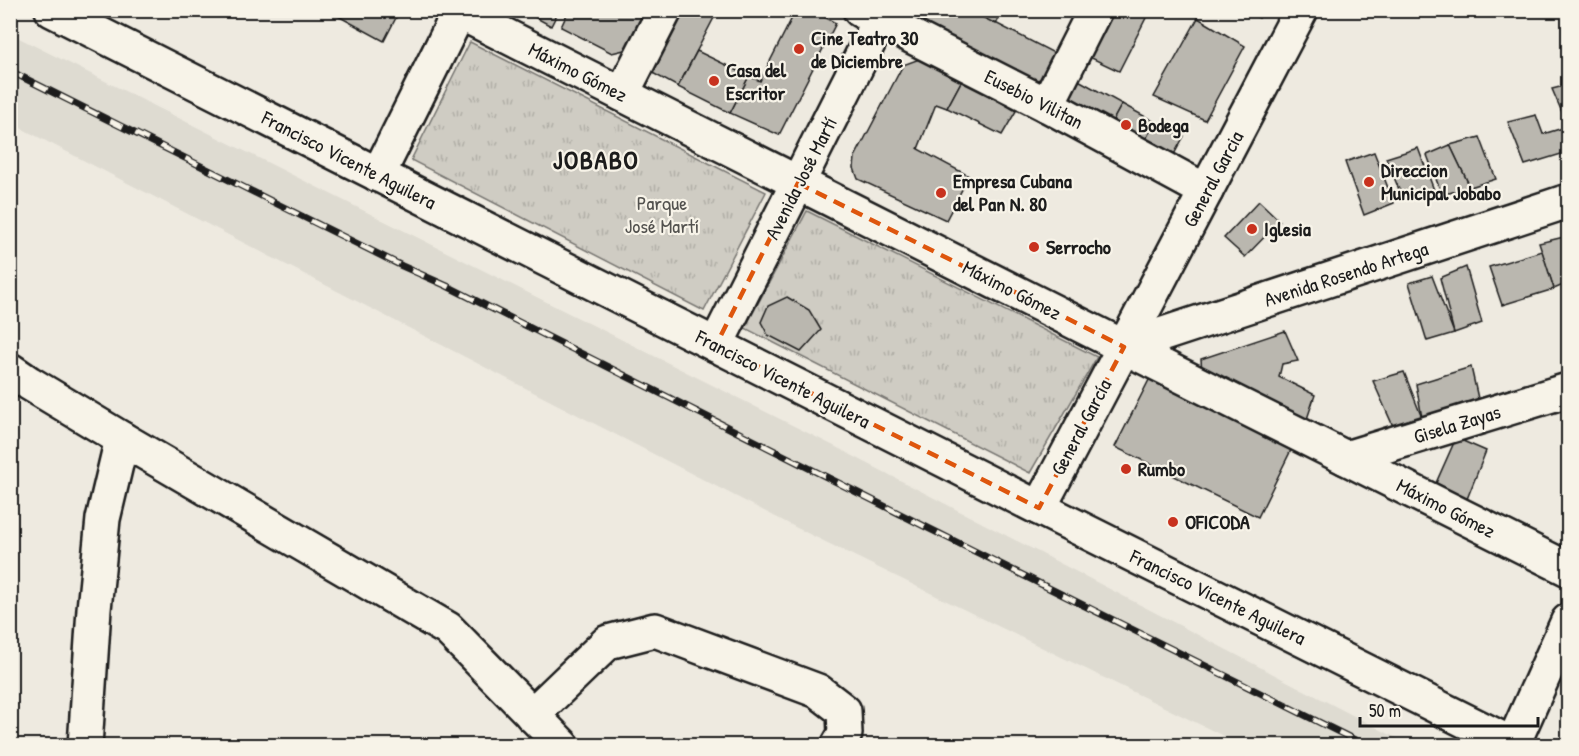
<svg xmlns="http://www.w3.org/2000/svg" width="1579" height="756" viewBox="0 0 1579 756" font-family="'Patrick Hand',sans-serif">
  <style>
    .built { fill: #dedbd1 }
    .park { fill: url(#park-tufts); stroke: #767470; stroke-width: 1.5 }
    .building { fill: #bab7af; stroke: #1c1c1c; stroke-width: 1.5 }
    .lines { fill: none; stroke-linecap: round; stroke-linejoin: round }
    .minor-casing { stroke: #1c1c1c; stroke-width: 38 }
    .major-casing { stroke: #1c1c1c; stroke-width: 38 }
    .minor { stroke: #f7f3e8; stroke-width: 33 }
    .major { stroke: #f7f3e8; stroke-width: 33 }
    .rail-casing { stroke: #1c1c1c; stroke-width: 7 }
    .rail { stroke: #f7f3e8; stroke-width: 4.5; stroke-dasharray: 14; stroke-linecap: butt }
    .marked { fill: none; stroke: #de560d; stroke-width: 4.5; stroke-dasharray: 12 8; stroke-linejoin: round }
    .poi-dot { fill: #c8321e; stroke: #f7f3e8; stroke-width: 2 }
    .labels { text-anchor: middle; stroke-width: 4.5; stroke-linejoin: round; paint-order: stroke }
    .poi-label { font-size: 20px; font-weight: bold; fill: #1c1c1c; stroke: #f7f3e8; text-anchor: start }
    .street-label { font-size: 20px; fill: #1c1c1c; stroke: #f7f3e8 }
    .park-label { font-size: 20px; fill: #52514e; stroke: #f7f3e8 }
    .district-label { font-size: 26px; font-weight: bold; letter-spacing: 1.5px; fill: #1c1c1c; stroke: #f7f3e8 }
  </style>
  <defs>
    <pattern id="park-tufts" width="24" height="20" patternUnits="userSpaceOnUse" patternTransform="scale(1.5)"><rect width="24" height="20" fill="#cfccc3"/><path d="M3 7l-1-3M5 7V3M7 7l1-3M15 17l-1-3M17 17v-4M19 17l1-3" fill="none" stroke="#b1afa7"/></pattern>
  </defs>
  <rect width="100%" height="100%" fill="#eeeae0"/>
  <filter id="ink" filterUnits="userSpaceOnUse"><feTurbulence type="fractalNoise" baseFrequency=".0167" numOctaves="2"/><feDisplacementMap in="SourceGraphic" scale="12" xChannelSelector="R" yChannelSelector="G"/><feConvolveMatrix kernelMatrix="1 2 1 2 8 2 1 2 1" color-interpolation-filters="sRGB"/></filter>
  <g filter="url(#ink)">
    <path class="built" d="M11,34L832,445L1410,745H1242L799,529L11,123Z"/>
    <g class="park">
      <path d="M470,42L766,192L704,311L411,160Z"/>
      <path d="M807,211L1097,357L1030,473L745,328Z"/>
    </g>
    <g class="building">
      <path d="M327,10H400L384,41Z"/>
      <path d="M522,10H559L551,26Z"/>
      <path d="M569,10H646L628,49L612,53L561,27Z"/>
      <path d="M678,10H718L678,87L647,70Z"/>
      <path d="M796,10H811L836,23L779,135L730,113L749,76L760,81Z"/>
      <path d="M928,10H970L1056,54L1045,77L1030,83L929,31L923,19Z"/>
      <path d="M975,10H1004L996,24L974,13Z"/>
      <path d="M1108,10H1150L1119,71L1085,55Z"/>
      <path d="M1244,10H1263L1259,18Z"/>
      <path d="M1198,18L1245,46L1205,120L1154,97Z"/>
      <path d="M697,51L749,76L730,113L678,87Z"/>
      <path d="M922,58L962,80L947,108L936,104L918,149L969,176L946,220L858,179L854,168L855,157L903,65Z"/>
      <path d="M1073,77L1122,104L1110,126L1061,100Z"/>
      <path d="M962,80L1016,111L1002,135L947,108Z"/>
      <path d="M1568,85V126L1552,89Z"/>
      <path d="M1122,104L1155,122L1144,143L1110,126Z"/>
      <path d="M1536,115L1543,134L1563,128L1568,142V152L1525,165L1508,122Z"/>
      <path d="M1155,122L1184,136L1172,158L1144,143Z"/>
      <path d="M1480,137L1496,179L1470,187L1450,145Z"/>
      <path d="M1450,145L1470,187L1442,195L1427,155Z"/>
      <path d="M1418,148L1434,190L1403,199L1386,158Z"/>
      <path d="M1374,152L1394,203L1364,215L1345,162Z"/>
      <path d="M1259,201L1280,221L1245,257L1224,238Z"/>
      <path d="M1568,236V283L1554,289L1539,243Z"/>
      <path d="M1542,251L1554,289L1502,305L1489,267Z"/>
      <path d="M1466,267L1482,323L1454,333L1440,278Z"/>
      <path d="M1432,276L1454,333L1427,341L1409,283Z"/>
      <path d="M787,297L809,310L821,330L801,352L768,335L761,322L768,306Z"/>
      <path d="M1285,331L1298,361L1282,364L1279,377L1315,395L1306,422L1202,372L1201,359Z"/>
      <path d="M1471,367L1479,403L1422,418L1416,384Z"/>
      <path d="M1404,372L1422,418L1393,426L1373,381Z"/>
      <path d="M1150,378L1292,448L1258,517L1115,447Z"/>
      <path d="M1456,438L1486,451L1467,499L1436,483Z"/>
    </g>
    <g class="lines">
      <g class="minor-casing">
        <g id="minor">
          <path d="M860,10L1047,105L1206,191"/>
          <path d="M1301,10L1124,347L1568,569"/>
          <path d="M622,94L665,10"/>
          <path d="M1047,105L1095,10"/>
          <path d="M10,370L29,383L122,439L448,629L563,746"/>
          <path d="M1346,458L1568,390"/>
          <path d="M1039,508L1516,746"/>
          <path d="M532,715L608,642L655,630L818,691L844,711L845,734L838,746"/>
          <path d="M1513,744L1568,621"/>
          <path d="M85,746L94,609L103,519L122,439"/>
        </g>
      </g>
      <g class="major-casing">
        <g id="major">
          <path d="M52,10L1039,508L1124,347"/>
          <path d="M378,175L459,12L1124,347"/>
          <path d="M716,345L885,10"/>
          <path d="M1124,347L1568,201"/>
        </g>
      </g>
      <use href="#minor" class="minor"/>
      <use href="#major" class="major"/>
      <g class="rail-casing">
        <path id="rail" d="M10,71L402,266L447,286L926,527L1367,746"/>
      </g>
      <use href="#rail" class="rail"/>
    </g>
  </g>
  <path class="marked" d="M798,183L1124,347L1039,508L716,345Z"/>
  <g class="poi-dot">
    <circle cx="799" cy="49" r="6"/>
    <circle cx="714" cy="81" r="6"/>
    <circle cx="1126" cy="125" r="6"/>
    <circle cx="1369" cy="182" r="6"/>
    <circle cx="941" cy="193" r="6"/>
    <circle cx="1252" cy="229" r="6"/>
    <circle cx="1034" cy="247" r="6"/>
    <circle cx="1126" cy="469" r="6"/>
    <circle cx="1173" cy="522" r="6"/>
  </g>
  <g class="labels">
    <g class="poi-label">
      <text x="811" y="45">Cine Teatro 30<tspan x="811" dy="23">de Diciembre</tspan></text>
      <text x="726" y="77">Casa del<tspan x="726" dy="23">Escritor</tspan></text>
      <text x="1138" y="132">Bodega</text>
      <text x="1381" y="177">Direccion<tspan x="1381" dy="23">Municipal Jobabo</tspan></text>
      <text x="953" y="188">Empresa Cubana<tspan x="953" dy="23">del Pan N. 80</tspan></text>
      <text x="1264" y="236">Iglesia</text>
      <text x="1046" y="254">Serrocho</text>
      <text x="1138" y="476">Rumbo</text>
      <text x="1185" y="529">OFICODA</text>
    </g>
    <g class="street-label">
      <text transform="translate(578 72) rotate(27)" y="7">Máximo Gómez</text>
      <text transform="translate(1034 99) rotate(27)" y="7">Eusebio Vilitan</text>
      <text transform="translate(349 160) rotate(27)" y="7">Francisco Vicente Aguilera</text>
      <text transform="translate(801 178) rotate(-63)" y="7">Avenida José Martí</text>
      <text transform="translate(1213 179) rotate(-62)" y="7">General Garcia</text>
      <text transform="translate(1346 274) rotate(-18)" y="7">Avenida Rosendo Artega</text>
      <text transform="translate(1012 290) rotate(27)" y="7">Máximo Gómez</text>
      <text transform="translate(783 379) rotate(27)" y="7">Francisco Vicente Aguilera</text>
      <text transform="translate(1457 424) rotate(-17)" y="7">Gisela Zayas</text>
      <text transform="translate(1081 427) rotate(-62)" y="7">General García</text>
      <text transform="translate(1446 508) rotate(27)" y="7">Máximo Gómez</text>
      <text transform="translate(1218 597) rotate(26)" y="7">Francisco Vicente Aguilera</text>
    </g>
    <g class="park-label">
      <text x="662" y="210">Parque<tspan x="662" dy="23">José Martí</tspan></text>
    </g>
    <g class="district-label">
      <text x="596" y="169">JOBABO</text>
    </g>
  </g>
  <rect width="1579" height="756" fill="none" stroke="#f7f3e8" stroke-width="36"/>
  <rect x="18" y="18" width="1543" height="720" fill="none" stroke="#1c1c1c" stroke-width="2" filter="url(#ink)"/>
  <path d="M1360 717v9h178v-9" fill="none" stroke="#1c1c1c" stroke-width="3"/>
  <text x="1369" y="717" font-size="18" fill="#1c1c1c" stroke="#f7f3e8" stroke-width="4.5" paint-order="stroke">50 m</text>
</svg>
